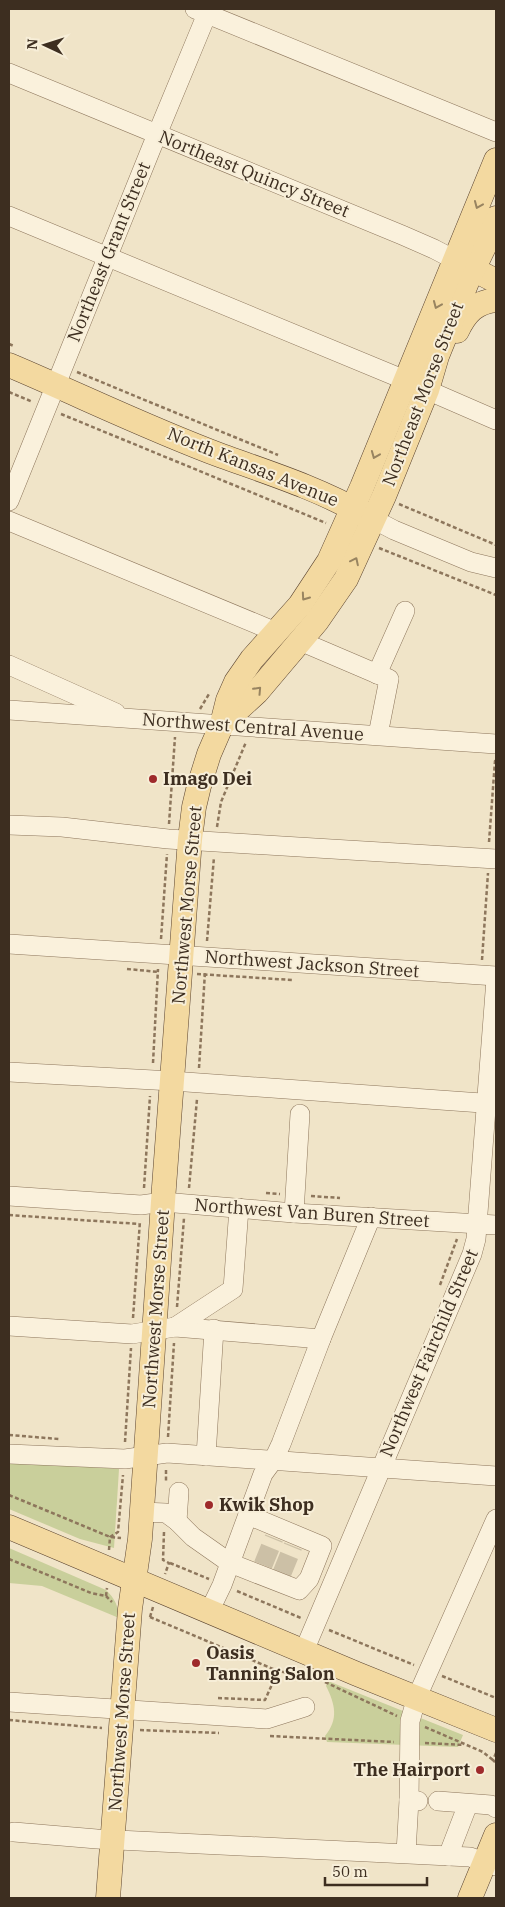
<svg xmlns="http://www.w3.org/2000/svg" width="505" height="1907" viewBox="0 0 505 1907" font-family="'IBM Plex Serif',serif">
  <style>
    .green { fill: #c9cf9b }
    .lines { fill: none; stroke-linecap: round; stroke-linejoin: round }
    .minor-tunnel { stroke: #ccc0a6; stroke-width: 19; stroke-dasharray: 19 9; stroke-linecap: butt }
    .minor-casing { stroke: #8d765c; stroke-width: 20 }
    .major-casing { stroke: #5b4430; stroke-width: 25 }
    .path { stroke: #8d765c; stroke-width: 2.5; stroke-dasharray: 4 2.5; stroke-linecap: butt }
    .minor { stroke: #faf1dc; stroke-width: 19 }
    .major { stroke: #f3d9a0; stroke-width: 24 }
    .oneway { stroke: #988460 }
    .poi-dot { fill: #9e2a2b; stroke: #f7eed8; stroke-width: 2 }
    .labels { text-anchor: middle; stroke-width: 4; stroke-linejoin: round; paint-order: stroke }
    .street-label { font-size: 18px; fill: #3d2e20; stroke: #f7eed8 }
    .poi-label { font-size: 18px; font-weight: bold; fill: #3d2e20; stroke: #f7eed8; text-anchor: start }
  </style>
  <rect width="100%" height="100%" fill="#f0e4c8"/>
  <g class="green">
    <path d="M9,1461L119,1469L114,1548L80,1539L9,1509Z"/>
    <path d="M9,1548L106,1590C115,1599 118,1605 119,1618L42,1586L9,1583Z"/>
    <path d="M328,1681L463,1735L458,1747L327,1742L325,1736C339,1719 335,1704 326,1686Z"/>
  </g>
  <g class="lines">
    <g class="minor-tunnel">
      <path d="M263,1565L274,1538"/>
      <path d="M282,1573L293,1546"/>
    </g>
    <g class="minor-casing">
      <g id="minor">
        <path d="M195,9L496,132"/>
        <path d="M9,73L402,235L434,249L455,260"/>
        <path d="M9,216L405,380"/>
        <path d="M427,390L496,420"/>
        <path d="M9,501L151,149L209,9"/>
        <path d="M373,519L394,530L471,562L496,568"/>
        <path d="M9,521L276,632"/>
        <path d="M300,641L389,679L378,735"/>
        <path d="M9,665L116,713"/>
        <path d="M377,674L405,611"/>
        <path d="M9,710L496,744"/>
        <path d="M9,825L62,827L168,839L496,859"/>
        <path d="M9,944L496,976"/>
        <path d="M9,1072L172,1081L496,1104"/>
        <path d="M9,1196L141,1205L163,1202L294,1213L496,1225"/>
        <path d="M294,1213L300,1114"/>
        <path d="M9,1326L132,1334L175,1327L321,1339L281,1444L274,1459L263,1474L222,1585L209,1612"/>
        <path d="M175,1327L233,1289L239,1208"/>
        <path d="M321,1339L371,1217"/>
        <path d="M9,1454L125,1459L167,1453L496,1476"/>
        <path d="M206,1456L214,1329"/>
        <path d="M142,1512L166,1513L177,1521L193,1537L230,1563L299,1590L309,1579L322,1546L248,1515"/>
        <path d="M177,1521L179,1492"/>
        <path d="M304,1651L472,1254L476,1239L496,979"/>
        <path d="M9,1702L267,1719L305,1707"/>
        <path d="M418,1801L409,1800L410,1721L417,1697L496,1519"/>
        <path d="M438,1801L491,1805L496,1808"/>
        <path d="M14,1832L97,1839L470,1857L496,1866"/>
        <path d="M406,1853L409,1800"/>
        <path d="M448,1856L468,1804"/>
      </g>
    </g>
    <g class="major-casing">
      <g id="major">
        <path d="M459,262L496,281"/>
        <path d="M457,331C466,312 476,302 496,300"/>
        <path d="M9,365C80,395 149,429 222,456C272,474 317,488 365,515"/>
        <path d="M222,724L257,692L317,621L346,579L384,496L427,390L437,356L467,282L484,247L496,218"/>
        <path d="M9,1527L357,1674L496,1730"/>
        <path d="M108,1898L130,1609L140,1539L164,1187L190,839L194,807L199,786L209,754L222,724L228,700L236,682L252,659L300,605L329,561L362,487L496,160"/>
        <path d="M470,1898L496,1835"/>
      </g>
    </g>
    <g class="path">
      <path d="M9,344L14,346"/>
      <path d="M77,372L278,455"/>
      <path d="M9,392L33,402"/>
      <path d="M61,414L326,523"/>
      <path d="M399,504L496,545"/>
      <path d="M379,548L496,595"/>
      <path d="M200,709L209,694"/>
      <path d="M169,824L175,737"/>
      <path d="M217,827L221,802L246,742"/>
      <path d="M489,842L495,761H496"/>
      <path d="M161,939L167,854"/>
      <path d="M207,941L214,857"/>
      <path d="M482,960L488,873"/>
      <path d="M127,969L159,972"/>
      <path d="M197,974L292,980"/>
      <path d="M153,1063L158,969"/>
      <path d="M199,1068L205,972"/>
      <path d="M144,1188L150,1096"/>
      <path d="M189,1188L197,1099"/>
      <path d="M266,1193L280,1194"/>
      <path d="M311,1196L340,1198"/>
      <path d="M9,1215L139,1224"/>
      <path d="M440,1285L457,1239"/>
      <path d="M177,1307L184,1218"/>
      <path d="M133,1318L140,1221"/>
      <path d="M9,1435L59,1439"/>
      <path d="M168,1437L174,1343"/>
      <path d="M125,1442L131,1348"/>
      <path d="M166,1470V1482"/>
      <path d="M9,1495L110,1537L121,1538"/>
      <path d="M164,1532L163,1560L169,1563L165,1574"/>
      <path d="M109,1550L110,1537L118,1532L123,1475"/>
      <path d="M9,1559L91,1593L106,1596L112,1602"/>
      <path d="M170,1563L209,1579"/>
      <path d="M237,1591L301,1618"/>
      <path d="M106,1596L107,1588"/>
      <path d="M150,1617L153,1607"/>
      <path d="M150,1617L278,1671L315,1678"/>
      <path d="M329,1630L414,1665"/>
      <path d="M442,1676L496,1698"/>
      <path d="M325,1682L397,1716"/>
      <path d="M218,1698L265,1700L278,1671"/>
      <path d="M9,1720L102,1728"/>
      <path d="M425,1727L483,1752L493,1760"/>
      <path d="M140,1730L219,1733"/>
      <path d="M270,1736L394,1742"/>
      <path d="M425,1743L464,1745"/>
      <path d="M496,1753L493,1760L496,1763"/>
    </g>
    <use href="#minor" class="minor"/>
    <use href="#major" class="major"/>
  </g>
  <defs><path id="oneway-chevron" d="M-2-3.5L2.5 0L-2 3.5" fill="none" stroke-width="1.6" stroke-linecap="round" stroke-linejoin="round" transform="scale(1.25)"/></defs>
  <g class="oneway">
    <use href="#oneway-chevron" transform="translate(478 205) rotate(113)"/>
    <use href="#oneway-chevron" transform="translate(437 305) rotate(113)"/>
    <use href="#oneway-chevron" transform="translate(375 455) rotate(112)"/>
    <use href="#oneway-chevron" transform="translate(355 561) rotate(-64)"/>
    <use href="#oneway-chevron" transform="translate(305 597) rotate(125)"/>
    <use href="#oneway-chevron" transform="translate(258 690) rotate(-47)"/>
  </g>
  <g class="poi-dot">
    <circle cx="153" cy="779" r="5"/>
    <circle cx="209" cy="1505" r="5"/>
    <circle cx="196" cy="1663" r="5"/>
    <circle cx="480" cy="1770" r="5"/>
  </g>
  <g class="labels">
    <g class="street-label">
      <text transform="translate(254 174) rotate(22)" y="6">Northeast Quincy Street</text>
      <text transform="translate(109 252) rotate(-68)" y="6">Northeast Grant Street</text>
      <text transform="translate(423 394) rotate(-69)" y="6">Northeast Morse Street</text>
      <text transform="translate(253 467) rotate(22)" y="6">North Kansas Avenue</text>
      <text transform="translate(253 727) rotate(4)" y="6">Northwest Central Avenue</text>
      <text transform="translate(187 905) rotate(-85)" y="6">Northwest Morse Street</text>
      <text transform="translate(312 964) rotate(4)" y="6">Northwest Jackson Street</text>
      <text transform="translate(312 1213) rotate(4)" y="6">Northwest Van Buren Street</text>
      <text transform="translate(156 1309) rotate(-86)" y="6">Northwest Morse Street</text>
      <text transform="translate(429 1353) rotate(-67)" y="6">Northwest Fairchild Street</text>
      <text transform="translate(122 1712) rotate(-86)" y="6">Northwest Morse Street</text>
    </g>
    <g class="poi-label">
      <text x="163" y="785">Imago Dei</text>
      <text x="219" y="1511">Kwik Shop</text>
      <text x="206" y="1659">Oasis<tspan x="206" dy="21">Tanning Salon</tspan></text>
      <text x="470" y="1776" text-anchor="end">The Hairport</text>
    </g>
  </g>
  <rect width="505" height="1907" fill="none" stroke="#3d2e20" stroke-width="20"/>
  <g transform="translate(45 45) rotate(274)" stroke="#f7eed8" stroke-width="4" paint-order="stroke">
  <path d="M0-4L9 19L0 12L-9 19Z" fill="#3d2e20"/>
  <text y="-8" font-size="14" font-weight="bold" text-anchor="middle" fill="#3d2e20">N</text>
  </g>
  <path d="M325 1877v8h102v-8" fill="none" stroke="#3d2e20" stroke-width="2.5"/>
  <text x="332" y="1877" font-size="15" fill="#3d2e20" stroke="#f7eed8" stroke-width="4" paint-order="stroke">50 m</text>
</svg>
